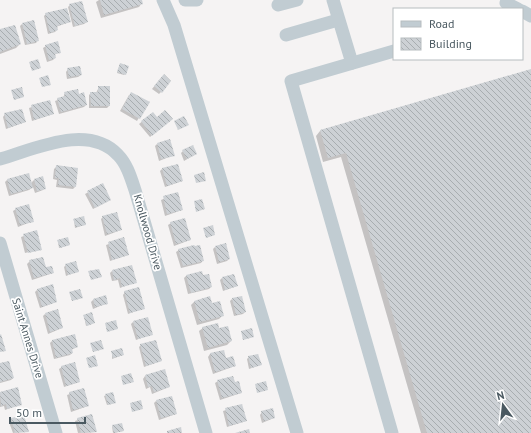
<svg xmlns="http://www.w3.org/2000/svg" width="531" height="433" viewBox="0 0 531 433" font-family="'PT Sans',sans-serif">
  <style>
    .shadow { fill: #0003 }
    .building { fill: url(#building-back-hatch) }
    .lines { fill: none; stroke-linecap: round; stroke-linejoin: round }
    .minor { stroke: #c1ccd2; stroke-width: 13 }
    .labels { text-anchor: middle; stroke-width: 3.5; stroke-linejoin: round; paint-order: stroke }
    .street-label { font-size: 11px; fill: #4a5961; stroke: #fff }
  </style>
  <defs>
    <pattern id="building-back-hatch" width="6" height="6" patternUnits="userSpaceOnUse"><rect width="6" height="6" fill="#cdd1d5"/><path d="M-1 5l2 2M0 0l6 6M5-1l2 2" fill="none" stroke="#a8adb0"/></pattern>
  </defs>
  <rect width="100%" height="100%" fill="#f5f3f3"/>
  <g class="shadow">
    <path d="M99,0H141L142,3L139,7L101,18L96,2Z"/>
    <path d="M70,5L87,22L84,24L73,27L68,7Z"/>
    <path d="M46,14L69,22L56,27L57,30L55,32L48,34L44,16Z"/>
    <path d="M22,24L38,40L36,43L25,45L20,26Z"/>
    <path d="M0,30L20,44L16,48L0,54Z"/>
    <path d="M46,46L60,52L54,55L55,58L53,60L47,62L43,48Z"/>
    <path d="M120,64L125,74L124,75L117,73Z"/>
    <path d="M68,69L81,75L78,77L67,79L66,72Z"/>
    <path d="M531,70V433H421L341,157L323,162L316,136L320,131Z"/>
    <path d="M161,78V92L159,94L152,89Z"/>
    <path d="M99,87L109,106L107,108H89V95L91,93H96Z"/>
    <path d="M65,93L78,95L86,105L84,107L59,114L55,101L63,98Z"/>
    <path d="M129,95L148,102L137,121L120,111Z"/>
    <path d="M50,101L53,114L32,121L29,108Z"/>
    <path d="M153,113L157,118L169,121L150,137L139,124Z"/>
    <path d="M5,114L25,122L6,129L3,117Z"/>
    <path d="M157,144L174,155L159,161L155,146Z"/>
    <path d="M183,151L196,154L184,161L181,153Z"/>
    <path d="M57,166L75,187L73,189L56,187L57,180L53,179L54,169Z"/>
    <path d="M162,169L182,181L165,187L160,171Z"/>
    <path d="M43,178L45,188L43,190L35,193L33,187L29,190L9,196L5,182L7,180L30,184L34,180Z"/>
    <path d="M102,185L110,200L93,209L85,194Z"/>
    <path d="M178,193L182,210L165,216L161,200Z"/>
    <path d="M16,209L33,221L18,227L13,211Z"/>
    <path d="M103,217L121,230L105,236L101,219Z"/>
    <path d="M74,220L84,225L75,228Z"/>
    <path d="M171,223L190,240L174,246L168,225Z"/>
    <path d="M36,232L41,249L25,253L21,237Z"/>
    <path d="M123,239L128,255L110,261L106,245Z"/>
    <path d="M58,240L69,245L59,248Z"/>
    <path d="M215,247L229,259L227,261L217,264L213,249Z"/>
    <path d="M179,250L203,260L201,263L181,268L176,252Z"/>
    <path d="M30,261L46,269L53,273L32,280L27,264Z"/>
    <path d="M66,265L78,271L66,276L64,267Z"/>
    <path d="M112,271L135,282L120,288L118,280L112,281L110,273Z"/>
    <path d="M186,276H202L211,287L209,289L188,294L184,278Z"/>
    <path d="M222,278L237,286L223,291L220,280Z"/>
    <path d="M37,290L56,302L40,308L35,292Z"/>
    <path d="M125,292L144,308L128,314L123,295Z"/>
    <path d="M232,299L245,312L243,314L234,316L230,301Z"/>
    <path d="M93,300L107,303L93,309L91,302Z"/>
    <path d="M195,301L211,304L223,315L219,319L197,325L191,305Z"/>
    <path d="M45,314L62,328L48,334L43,316Z"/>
    <path d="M84,316L93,323L86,326Z"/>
    <path d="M133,322L152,334L136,340L131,324Z"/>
    <path d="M203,328L219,329L231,341L227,345L204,351L199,331Z"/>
    <path d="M52,341L77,347L71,350L72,353L70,355L54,359L50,343Z"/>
    <path d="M141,345L161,361L144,367L139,347Z"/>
    <path d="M112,351L123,355L112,359Z"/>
    <path d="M210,354L225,359L235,366L213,374L208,357Z"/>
    <path d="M249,357L260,365L249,369L247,359Z"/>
    <path d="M0,364L13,378L11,380L0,383Z"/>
    <path d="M62,367L79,382L64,387L59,369Z"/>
    <path d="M145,376L169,387L152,394L150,387L146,389L143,379Z"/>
    <path d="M218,381L234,384L241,393L220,400L215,383Z"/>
    <path d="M17,389L21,404L5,410L4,406L0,407V393Z"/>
    <path d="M84,389L88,406L71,412L67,395Z"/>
    <path d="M113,393L114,403L107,405L104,396Z"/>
    <path d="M156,401L176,414L159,420L154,403Z"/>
    <path d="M241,405L246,421L227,427L223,411Z"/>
    <path d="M262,412L274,418L262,423L260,415Z"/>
    <path d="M91,415L96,432L78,433L75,421Z"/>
    <path d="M12,419L28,431L13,433L9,422Z"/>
    <path d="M112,426L123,431L113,433Z"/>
  </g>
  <g class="building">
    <path d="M100,0H142L143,4L104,15Z"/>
    <path d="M82,1L88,22L75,26L69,4Z"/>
    <path d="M67,8L71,22L57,26L58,30L50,33L45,13Z"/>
    <path d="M34,20L39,41L27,44L22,23Z"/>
    <path d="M15,25L21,44L0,52V29Z"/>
    <path d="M58,41L61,53L55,54L56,58L49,60L45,45Z"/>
    <path d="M38,59L41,68L32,71L29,62Z"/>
    <path d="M120,63L129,66L126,75L117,72Z"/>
    <path d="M80,66L82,75L69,77L67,68Z"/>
    <path d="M531,69V433H427L346,153L328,158L320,130Z"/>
    <path d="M164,74L171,81L162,93L154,86Z"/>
    <path d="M48,75L51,85L42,87L39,78Z"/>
    <path d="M98,86H110V106H91L90,92H98Z"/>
    <path d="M22,87L24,97L14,100L11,90Z"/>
    <path d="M78,89L79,94L84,92L87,105L61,112L57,98L65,96L64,92Z"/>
    <path d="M131,92L150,102L140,119L122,109Z"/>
    <path d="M50,100L54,114L34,120L31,105Z"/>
    <path d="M22,109L26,122L8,128L4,113Z"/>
    <path d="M165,110L173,119L152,136L141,121L153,112L157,117Z"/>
    <path d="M184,116L189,125L178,130L174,121Z"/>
    <path d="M170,139L175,156L161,159L157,143Z"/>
    <path d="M193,145L197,154L187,159L182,150Z"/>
    <path d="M178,164L183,181L167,186L162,168Z"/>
    <path d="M56,165L78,168L76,187L58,185L59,178H55Z"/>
    <path d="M204,172L206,181L196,183L194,175Z"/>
    <path d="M29,173L33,188L11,194L7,179Z"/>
    <path d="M43,176L46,189L37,191L34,179Z"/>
    <path d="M103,183L111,200L95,208L87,191Z"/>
    <path d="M178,192L183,210L167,214L163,196Z"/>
    <path d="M202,199L205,209L196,212L194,201Z"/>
    <path d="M29,204L34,222L20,225L15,208Z"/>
    <path d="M117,212L122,230L107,234L102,216Z"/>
    <path d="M84,216L86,225L76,227L73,219Z"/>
    <path d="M185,218L191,240L176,244L170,222Z"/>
    <path d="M213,225L215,235L206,238L203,228Z"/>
    <path d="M37,230L42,250L28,253L23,234Z"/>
    <path d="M68,237L70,245L60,248L57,240Z"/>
    <path d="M124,237L129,255L112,260L108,242Z"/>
    <path d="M226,243L230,259L219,262L215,246Z"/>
    <path d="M194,245L195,246L200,245L204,261L183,266L178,249Z"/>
    <path d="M43,257L46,267L52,266L54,273L34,278L29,260Z"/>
    <path d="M76,261L79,272L68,275L65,264Z"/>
    <path d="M132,265L137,283L122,287L120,278L114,280L112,270Z"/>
    <path d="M99,269L102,277L91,280L88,271Z"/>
    <path d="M202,271L203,275L209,274L212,287L191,293L186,275Z"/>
    <path d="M234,274L238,286L225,290L222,277Z"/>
    <path d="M53,284L57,302L42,307L37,289Z"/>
    <path d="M139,287L145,309L130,313L124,291Z"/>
    <path d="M80,289L83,298L72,301L69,292Z"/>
    <path d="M106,295L108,304L95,307L93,299Z"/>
    <path d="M210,296L212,303L220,301L224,316L200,322L194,301Z"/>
    <path d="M242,296L246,312L236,315L232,298Z"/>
    <path d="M58,309L63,328L50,332L45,313Z"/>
    <path d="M92,312L95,323L87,326L83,315Z"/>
    <path d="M148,317L153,335L138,339L133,321Z"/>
    <path d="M116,320L118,329L107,332L105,323Z"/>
    <path d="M218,323L219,328L228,326L232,341L208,348L202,327Z"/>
    <path d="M252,328L254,337L243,340L241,331Z"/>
    <path d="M1,334L6,351L0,352V335Z"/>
    <path d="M75,334L78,347L72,349L73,353L56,358L52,340Z"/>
    <path d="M101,340L104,349L93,352L90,343Z"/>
    <path d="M156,340L162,361L146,366L140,344Z"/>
    <path d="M122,348L124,355L113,358L111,351Z"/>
    <path d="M224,350L226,358L233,356L236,366L215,372L210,353Z"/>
    <path d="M258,354L262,365L251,368L248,356Z"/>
    <path d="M95,355L98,366L89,368L86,358Z"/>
    <path d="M9,361L14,378L0,382V363Z"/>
    <path d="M75,362L80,382L66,386L61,366Z"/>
    <path d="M165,369L170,387L154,392L152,386L148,387L145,375Z"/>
    <path d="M131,373L134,382L123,385L121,376Z"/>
    <path d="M233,376L235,382L239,381L242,393L222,398L217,380Z"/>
    <path d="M266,381L268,390L257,393L255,384Z"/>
    <path d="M18,387L22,405L7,409L6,404L1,406L0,392Z"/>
    <path d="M84,388L89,406L73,410L69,392Z"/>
    <path d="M113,392L116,403L108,405L105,394Z"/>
    <path d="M172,396L177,414L161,418L156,400Z"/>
    <path d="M141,400L143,409L132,412L130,403Z"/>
    <path d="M242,404L247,421L229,426L225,408Z"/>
    <path d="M273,408L275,418L264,421L261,411Z"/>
    <path d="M92,414L97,432L81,433L77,418Z"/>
    <path d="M24,415L29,432L15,433L11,418Z"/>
    <path d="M122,423L124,431L114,433L112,425Z"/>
    <path d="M181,427L182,433H167V431Z"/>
    <path d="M249,429L250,433H235Z"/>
  </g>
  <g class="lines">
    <g class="minor">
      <path d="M163,0L174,25L297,433"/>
      <path d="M185,0H197"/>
      <path d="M333,0L352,63"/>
      <path d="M506,3L518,9"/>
      <path d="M278,5L297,0"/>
      <path d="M522,11L531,16"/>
      <path d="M286,35L338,20"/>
      <path d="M0,159C35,149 88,123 118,155C127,164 131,178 135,190L206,433"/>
      <path d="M0,243L56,433"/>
      <path d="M392,433L291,81L394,51"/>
    </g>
  </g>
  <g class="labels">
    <g class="street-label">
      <text transform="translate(148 232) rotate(74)" y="4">Knollwood Drive</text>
      <text transform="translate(28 338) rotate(73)" y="4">Saint Annes Drive</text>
    </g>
  </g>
  <rect x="393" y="8" width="130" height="52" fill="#ffffff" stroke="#b7bdc0"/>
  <rect x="401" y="21" width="20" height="6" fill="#c1ccd2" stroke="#b7bdc0"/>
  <text x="429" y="28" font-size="12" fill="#4a5961">Road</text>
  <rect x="401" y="38" width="20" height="12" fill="url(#building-back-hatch)" stroke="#b7bdc0"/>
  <text x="429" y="48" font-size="12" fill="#4a5961">Building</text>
  <g transform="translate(503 405) rotate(345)" stroke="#ffffff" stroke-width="3" paint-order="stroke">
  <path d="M0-3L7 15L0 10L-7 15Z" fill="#4a5961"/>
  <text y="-6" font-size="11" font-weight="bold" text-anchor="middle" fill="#4a5961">N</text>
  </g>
  <path d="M10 417v6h75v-6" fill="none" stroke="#4a5961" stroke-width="2"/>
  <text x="16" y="417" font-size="12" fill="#4a5961" stroke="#ffffff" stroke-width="3" paint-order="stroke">50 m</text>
</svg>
